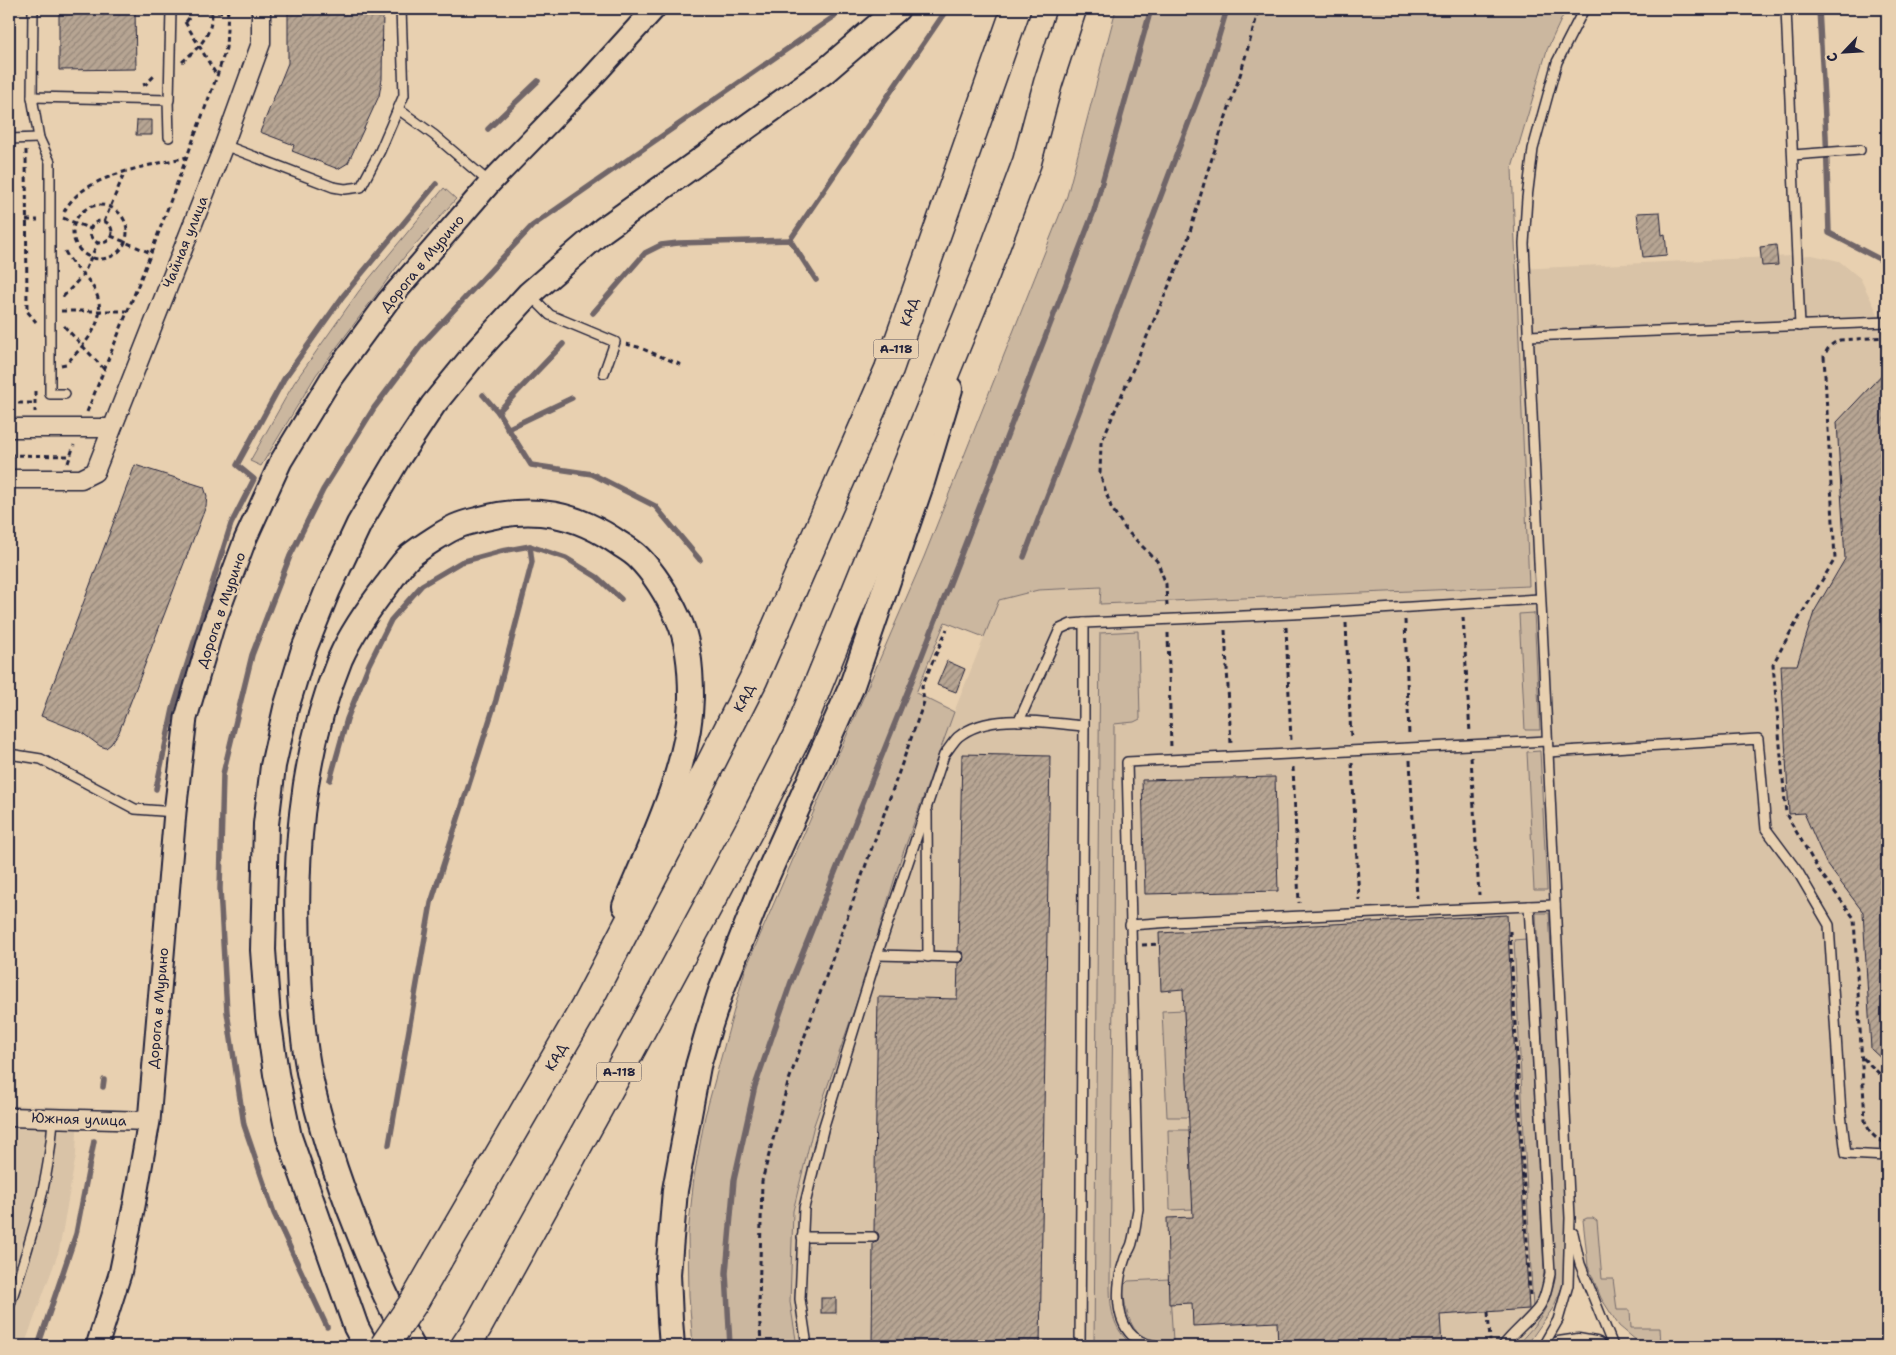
<svg xmlns="http://www.w3.org/2000/svg" width="1896" height="1355" viewBox="0 0 1896 1355" font-family="'Shantell Sans',sans-serif">
  <style>
    .built { fill: #d9c3a7 }
    .green { fill: #cbb79f; stroke: #766c6d }
    .lines { fill: none; stroke-linecap: round; stroke-linejoin: round }
    .stream { stroke: #6f6568; stroke-width: 5.5 }
    .building { fill: url(#building-hatch); stroke: #22223b }
    .service-casing { stroke: #22223b; stroke-width: 12 }
    .minor-casing { stroke: #22223b; stroke-width: 21 }
    .tertiary-casing { stroke: #22223b; stroke-width: 25 }
    .secondary-casing { stroke: #22223b; stroke-width: 28 }
    .motorway-casing { stroke: #22223b; stroke-width: 31 }
    .path { stroke: #22223b; stroke-width: 3; stroke-dasharray: 5 4; stroke-linecap: butt }
    .service { stroke: #e8d0b0; stroke-width: 9 }
    .minor { stroke: #e8d0b0; stroke-width: 18 }
    .tertiary { stroke: #e8d0b0; stroke-width: 21 }
    .secondary { stroke: #e8d0b0; stroke-width: 24 }
    .motorway { stroke: #e8d0b0; stroke-width: 28 }
    .motorway-bridge-casing { stroke: #22223b; stroke-width: 31; stroke-linecap: butt }
    .motorway-bridge { stroke: #e8d0b0; stroke-width: 28 }
    .labels { text-anchor: middle; stroke-width: 4.5; stroke-linejoin: round; paint-order: stroke }
    .shield { fill: #e8d0b0; stroke: #5d565e; stroke-width: 1 }
    .shield-label { font-size: 12px; font-weight: bold; fill: #22223b }
    .street-label { font-size: 14px; fill: #22223b; stroke: #e8d0b0 }
  </style>
  <defs>
    <pattern id="building-hatch" width="6" height="6" patternUnits="userSpaceOnUse" patternTransform="scale(1.25)"><rect width="6" height="6" fill="#b7a593"/><path d="M-1 1l2-2M0 6l6-6M5 7l2-2" fill="none" stroke="#948679"/></pattern>
  </defs>
  <rect width="100%" height="100%" fill="#e8d0b0"/>
  <filter id="ink" filterUnits="userSpaceOnUse"><feTurbulence type="fractalNoise" baseFrequency=".02" numOctaves="2"/><feDisplacementMap in="SourceGraphic" scale="10" xChannelSelector="R" yChannelSelector="G"/><feConvolveMatrix kernelMatrix="1 2 1 2 8 2 1 2 1" color-interpolation-filters="sRGB"/></filter>
  <g filter="url(#ink)">
    <g class="built">
      <path d="M1812,255L1839,261L1860,278L1878,314H1887V1346H1643L1619,1326L1601,1298L1588,1266L1583,1220L1567,1218L1553,1308L1526,1346H797L790,1302L793,1211L814,1125L861,990L899,864L954,712L999,600L1038,590L1101,587L1100,604L1529,586L1516,269Z"/>
      <path d="M9,1105L78,1107L76,1155L59,1251L24,1346H9Z"/>
    </g>
    <g class="green">
      <path d="M1116,9H1566L1547,50L1512,168L1529,586L1100,604L1101,587L1038,590L999,600L984,637L945,622L916,693L954,712L899,864L861,990L814,1125L793,1211L790,1302L797,1346H693L689,1295L688,1234L694,1177L705,1116L745,970L924,557L1067,196Z"/>
      <rect x="9" y="26" width="5" height="41"/>
      <rect x="9" y="77" width="5" height="41"/>
      <path d="M444,188L456,199L405,256L316,375L261,466L250,461L294,383L359,291Z"/>
      <path d="M1534,613L1540,730H1525L1519,614Z"/>
      <path d="M1138,631L1140,719L1134,722L1114,724L1113,995L1110,1279C1110,1307 1111,1329 1134,1346H1094L1100,633Z"/>
      <path d="M1540,751L1547,890H1534L1527,752Z"/>
      <path d="M1536,913H1549L1566,1218L1564,1283L1553,1308L1526,1346H1516C1539,1321 1548,1312 1555,1278Z"/>
      <path d="M1526,939L1544,1271C1542,1285 1542,1298 1533,1309L1514,940Z"/>
      <path d="M1184,1010L1189,1117H1167L1162,1011Z"/>
      <path d="M1168,1130H1189L1193,1209L1170,1210Z"/>
      <path d="M1587,1218H1593L1597,1221L1602,1279H1613L1617,1310H1630L1631,1328H1660L1661,1346H1643L1619,1326L1601,1298L1588,1266L1583,1220Z"/>
      <path d="M1169,1279L1173,1341C1165,1341 1156,1342 1149,1340C1129,1334 1124,1304 1123,1286L1128,1281Z"/>
    </g>
    <g class="lines">
      <g class="stream">
        <path d="M1819,9L1826,136L1829,233L1887,263"/>
        <path d="M488,129L538,81"/>
        <path d="M790,240L947,9"/>
        <path d="M593,313L645,253L661,245L678,243L790,240L816,280"/>
        <path d="M483,395L498,412L531,465L592,474L655,506L700,560"/>
        <path d="M498,412L563,344"/>
        <path d="M507,429L572,398"/>
        <path d="M1024,557L1209,69L1227,9"/>
        <path d="M330,780L347,719L369,664L391,620L422,585L461,562L502,551L530,546L566,558L597,577L621,599"/>
        <path d="M156,789L173,709L231,524L254,479L237,465L284,379L343,296L436,184"/>
        <path d="M103,1087L104,1080"/>
        <path d="M389,1145L431,903L496,700L532,562L530,546"/>
        <path d="M327,1327L274,1213L244,1125L227,1012L220,889L223,774L252,655L290,556L323,490L374,408L422,344L532,226L832,18L841,9"/>
        <path d="M38,1346L76,1234L94,1141"/>
        <path d="M730,1346L726,1273L734,1180L755,1086L791,982L921,658L1094,211L1151,9"/>
      </g>
    </g>
    <g class="building">
      <path d="M59,9H135L136,69L59,70Z"/>
      <path d="M288,9H383L382,79L379,96L348,163L338,169L292,151L294,145L260,132L288,63Z"/>
      <path d="M137,120H152V135H136Z"/>
      <path d="M1660,212L1662,235L1665,234L1667,255L1643,257L1637,213Z"/>
      <path d="M1776,245L1778,265L1762,266L1760,247Z"/>
      <path d="M1887,369V1064L1871,1049L1863,912L1826,863L1804,813L1789,814L1781,665H1797L1814,612L1845,559L1837,422Z"/>
      <path d="M135,465L204,487L207,496L206,506L119,732L111,744L106,748L100,746L81,732L41,716Z"/>
      <path d="M947,661L965,669L956,692L937,685Z"/>
      <path d="M962,754L1050,756L1040,1346H872L873,1243L877,1242L879,1237L878,1233L874,1231L878,997L957,999L958,963L963,961L964,957L962,952L958,951Z"/>
      <path d="M1275,777L1278,891L1145,894L1142,780Z"/>
      <path d="M1507,915L1529,1309L1440,1315L1442,1346H1278L1277,1322L1193,1326L1192,1303L1169,1304L1167,1218L1193,1217L1183,989L1161,991L1159,933Z"/>
      <rect x="821" y="1298" width="15" height="15"/>
    </g>
    <g class="lines">
      <g class="service-casing">
        <g id="service">
          <path d="M33,9L32,97L39,138L50,162V394H65"/>
          <path d="M1786,9L1800,326"/>
          <path d="M32,97L169,100L171,9"/>
          <path d="M168,100L169,137"/>
          <path d="M398,109L434,135L490,183"/>
          <path d="M9,139L39,138"/>
          <path d="M224,145L333,187L345,189L361,187L380,151L404,95L401,9"/>
          <path d="M1793,155L1860,150"/>
          <path d="M529,294L550,315L615,342L604,373"/>
          <path d="M1528,336L1887,322"/>
          <path d="M1019,721L1060,629L1071,624L1084,623"/>
          <path d="M1084,726V623L1314,613L1540,599"/>
          <path d="M1548,752L1758,739L1766,829L1798,872L1829,925L1841,1114L1846,1154L1887,1156"/>
          <path d="M9,754L41,759L135,809L175,812"/>
          <path d="M927,812L928,957"/>
          <path d="M1130,925L1172,922L1529,906"/>
          <path d="M877,955L958,957"/>
          <path d="M1573,1233L1580,1264L1613,1346"/>
          <path d="M802,1237H873"/>
          <path d="M9,1307C29,1246 50,1182 53,1117"/>
          <path d="M807,1346L800,1299L804,1208L824,1126L877,955L944,755C948,750 953,742 958,737C989,711 1046,723 1084,726L1080,1346"/>
          <path d="M1156,1346C1146,1344 1135,1340 1129,1332C1114,1313 1117,1280 1125,1258C1127,1253 1131,1248 1132,1243C1135,1233 1136,1220 1138,1209L1127,762L1547,741"/>
          <path d="M1503,1346C1513,1333 1525,1324 1536,1311C1545,1301 1547,1287 1550,1274L1529,906L1555,905"/>
          <path d="M1543,1346L1558,1320L1568,1285L1570,1218L1524,244L1527,198L1533,149L1557,62L1584,9"/>
        </g>
      </g>
      <g class="minor-casing">
        <g id="minor">
          <path d="M9,428H111"/>
          <path d="M9,479H81L95,472L224,145L261,43V9"/>
          <path d="M9,1117L149,1121"/>
          <path d="M1559,1346L1579,1343L1596,1346"/>
        </g>
      </g>
      <g class="tertiary-casing">
        <path id="tertiary" d="M97,1346L120,1274L134,1206L149,1121L175,812L186,718L213,626L245,540L281,461L332,377L388,301L490,183L587,83L654,9"/>
      </g>
      <g class="secondary-casing">
        <g id="secondary">
          <path d="M366,1346L356,1327L289,1137L276,1074L268,1017L263,950L266,824L273,766L286,708L304,649L327,592L359,524L398,458L433,405L477,351L529,294L603,230L825,71L897,9"/>
          <path d="M412,1346C391,1310 375,1273 359,1233C338,1181 320,1128 309,1072C303,1039 300,1004 299,970C293,865 300,757 340,659C352,632 369,608 387,585C394,576 401,564 410,556C420,548 448,529 460,525C467,522 474,521 481,519C533,505 576,513 620,544C626,548 633,552 638,557C654,573 668,596 678,618C689,641 691,671 691,697C690,766 651,843 625,906"/>
          <path d="M672,1346L670,1320L668,1274L675,1190L698,1066L709,1028L721,991L762,887L851,688L922,482L950,389"/>
        </g>
      </g>
      <g class="motorway-casing">
        <g id="motorway">
          <path d="M438,1260L585,1007L670,844L753,680L889,369L1016,9"/>
          <path d="M465,1346L477,1328L629,1053L757,815L798,734L984,277L1027,162L1048,83L1072,9"/>
        </g>
      </g>
      <g class="path">
        <path d="M9,10H21"/>
        <path d="M190,12H228"/>
        <path d="M185,22L217,76"/>
        <path d="M186,22L189,18L190,9"/>
        <path d="M182,62C200,46 213,35 212,9"/>
        <path d="M143,85L146,84L155,75"/>
        <path d="M26,150L27,311L36,322"/>
        <circle cx="100" cy="232" r="27"/>
        <path d="M64,212C82,174 150,166 187,157"/>
        <path d="M63,218L91,229"/>
        <path d="M26,220H38"/>
        <circle cx="101" cy="232" r="11"/>
        <path d="M104,222L124,174"/>
        <path d="M111,236L151,253"/>
        <path d="M63,297L83,275L98,242"/>
        <path d="M61,311H128"/>
        <path d="M64,326L104,369"/>
        <path d="M626,344L638,347L684,366"/>
        <path d="M61,365L66,364C89,340 115,313 88,280C79,270 69,261 64,249"/>
        <path d="M35,391V412"/>
        <path d="M9,403H35"/>
        <path d="M87,412L151,253L217,76L226,48L228,9"/>
        <path d="M9,455L70,456"/>
        <path d="M68,463L74,445"/>
        <path d="M1167,606L1166,584L1157,561L1126,530L1111,507L1100,474L1101,443L1186,246L1207,173L1241,72L1259,9"/>
        <path d="M1463,617L1470,733"/>
        <path d="M1405,620L1409,736"/>
        <path d="M1346,623L1351,739"/>
        <path d="M1286,627L1291,741"/>
        <path d="M1225,630L1231,744"/>
        <path d="M1168,633L1171,749"/>
        <path d="M1471,757L1479,895"/>
        <path d="M1410,760L1417,898"/>
        <path d="M1352,763L1359,900"/>
        <path d="M1293,767L1299,903"/>
        <path d="M1510,931L1530,1295"/>
        <path d="M1142,945L1159,944"/>
        <path d="M1863,1058L1887,1081"/>
        <path d="M1884,1142C1873,1138 1869,1131 1865,1121L1854,918L1818,869L1786,814L1773,664L1790,633L1835,559L1824,356C1828,347 1832,343 1840,340L1887,337"/>
        <path d="M1488,1312L1490,1341"/>
        <path d="M761,1346L759,1305L762,1181L788,1083L924,702L922,686L947,629"/>
      </g>
      <use href="#service" class="service"/>
      <use href="#minor" class="minor"/>
      <use href="#tertiary" class="tertiary"/>
      <use href="#secondary" class="secondary"/>
      <use href="#motorway" class="motorway"/>
      <g class="motorway-bridge-casing">
        <path id="motorway-bridge" d="M384,1346L414,1302L438,1260"/>
      </g>
      <use href="#motorway-bridge" class="motorway-bridge"/>
    </g>
  </g>
  <g class="labels">
    <g class="shield">
      <rect x="873.5" y="339.5" width="45" height="19" rx="4"/>
      <rect x="596.5" y="1062.5" width="45" height="19" rx="4"/>
    </g>
    <g class="shield-label">
      <text x="896" y="353">А-118</text>
      <text x="619" y="1076">А-118</text>
    </g>
    <g class="street-label">
      <text transform="translate(185 242) rotate(-68)" y="5">Чайная улица</text>
      <text transform="translate(422 263) rotate(-50)" y="5">Дорога в Мурино</text>
      <text transform="translate(909 312) rotate(-71)" y="5">КАД</text>
      <text transform="translate(221 610) rotate(-71)" y="5">Дорога в Мурино</text>
      <text transform="translate(744 698) rotate(-63)" y="5">КАД</text>
      <text transform="translate(158 1008) rotate(-85)" y="5">Дорога в Мурино</text>
      <text transform="translate(556 1057) rotate(-60)" y="5">КАД</text>
      <text transform="translate(79 1119) rotate(2)" y="5">Южная улица</text>
    </g>
  </g>
  <rect width="1896" height="1355" fill="none" stroke="#e8d0b0" stroke-width="30"/>
  <rect x="15" y="15" width="1866" height="1325" fill="none" stroke="#22223b" stroke-width="2" filter="url(#ink)"/>
  <g transform="translate(1844 52) rotate(245)" stroke="#e8d0b0" stroke-width="4" paint-order="stroke">
  <path d="M0-4L9 19L0 12L-9 19Z" fill="#22223b"/>
  <text y="-8" font-size="14" font-weight="bold" text-anchor="middle" fill="#22223b">С</text>
  </g>
</svg>
